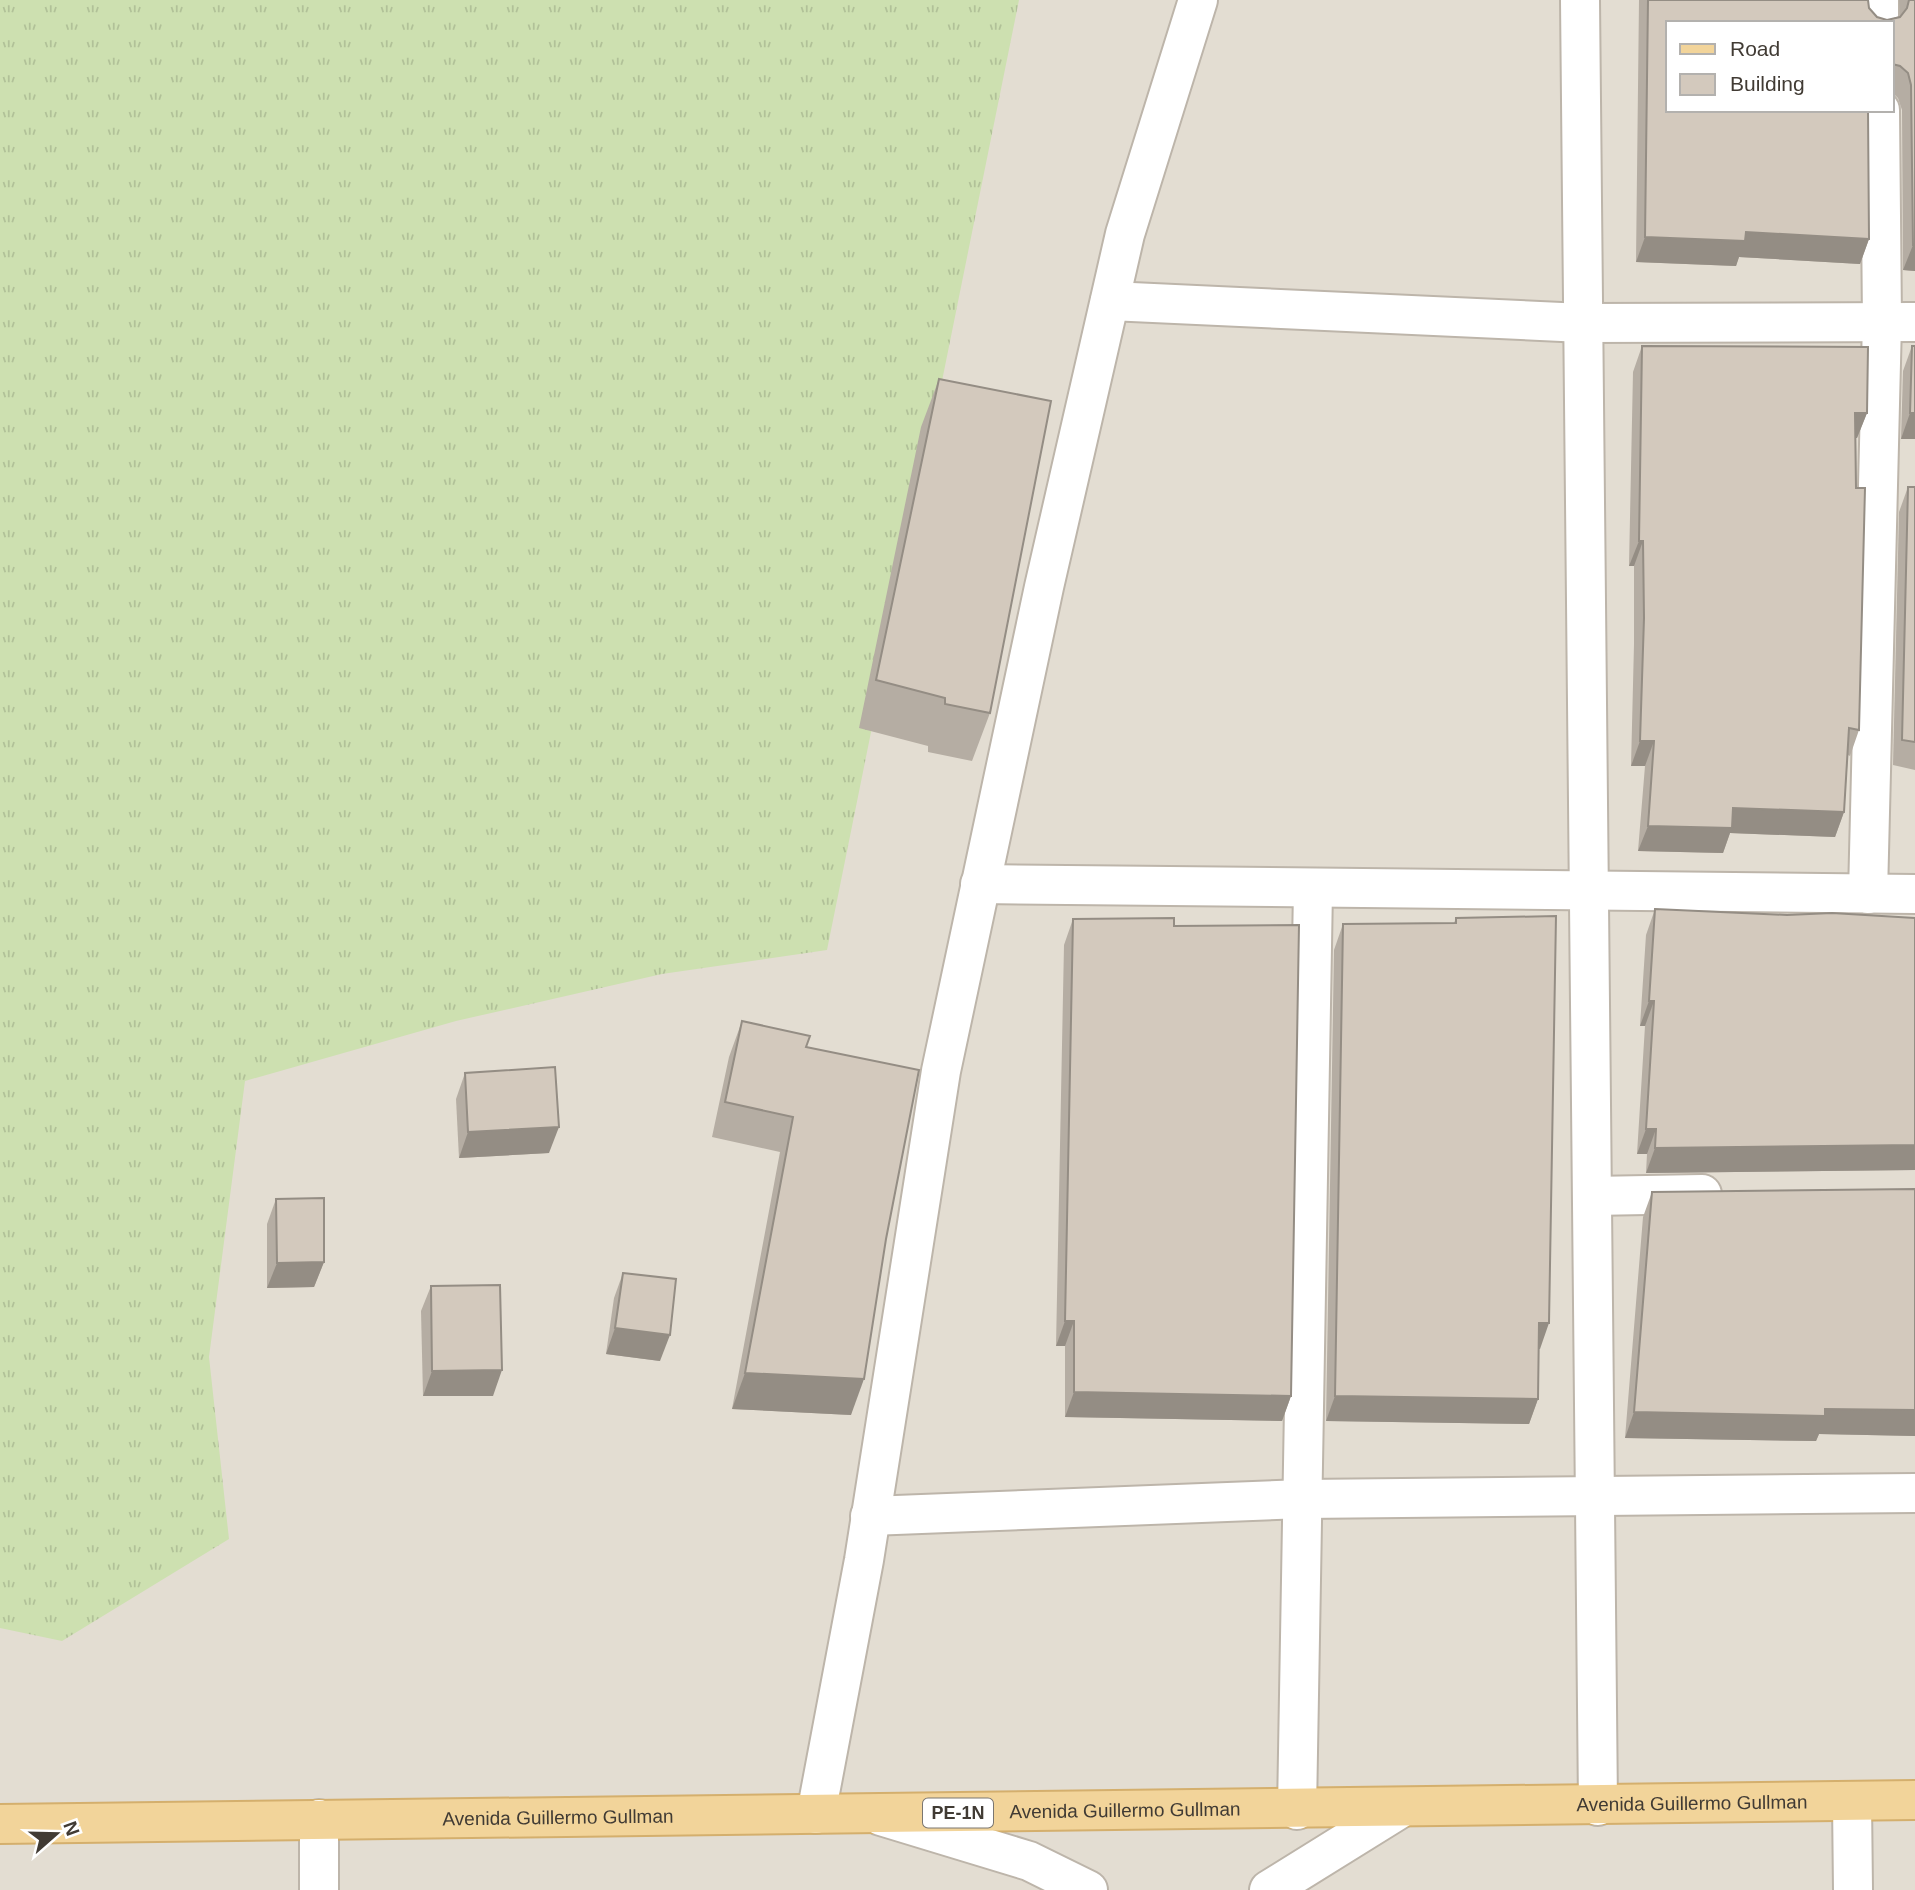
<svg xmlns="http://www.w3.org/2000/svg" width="1915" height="1890" viewBox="0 0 1915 1890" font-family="Arial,sans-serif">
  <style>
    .residential { fill: #e3ddd2; fill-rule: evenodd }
    .grass { fill: url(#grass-tufts) }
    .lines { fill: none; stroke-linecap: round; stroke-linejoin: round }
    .minor-casing { stroke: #bdb5aa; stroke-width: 42 }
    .primary-casing { stroke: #d4af6d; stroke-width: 42 }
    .minor { stroke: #fff; stroke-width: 38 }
    .primary { stroke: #f2d49a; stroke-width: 38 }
    .wall { fill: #b5ada3 }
    .shaded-wall { fill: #948d84 }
    .building { fill: #d3c9bd; stroke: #948d84; stroke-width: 2 }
    .labels { text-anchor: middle; stroke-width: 7; stroke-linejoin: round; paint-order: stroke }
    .shield { fill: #fff; stroke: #7a7671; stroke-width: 2 }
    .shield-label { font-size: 18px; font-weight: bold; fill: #413b34 }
    .street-label { font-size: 19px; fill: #413b34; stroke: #fff }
  </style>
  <defs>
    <pattern id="grass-tufts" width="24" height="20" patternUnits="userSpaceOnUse" patternTransform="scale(1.75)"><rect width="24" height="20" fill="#cde0b0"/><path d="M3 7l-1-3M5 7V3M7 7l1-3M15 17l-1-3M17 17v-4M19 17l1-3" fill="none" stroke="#b1c198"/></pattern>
  </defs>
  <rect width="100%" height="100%" fill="#efebe4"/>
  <path class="residential" d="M0,0H1915V1890H0ZM1668,23H1892V110H1668Z"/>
  <path class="grass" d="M0,0H1019L827,950L662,974L456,1021L245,1081L209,1357L229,1539L62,1641L0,1628Z"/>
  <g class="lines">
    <g class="minor-casing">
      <g id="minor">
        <path d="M1580,0L1598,1806"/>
        <path d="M1879,0V23"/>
        <path d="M1110,301L1583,323L1915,322"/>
        <path d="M980,884L1915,894"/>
        <path d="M1868,894L1882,322L1880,110"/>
        <path d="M1592,1196L1702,1194"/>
        <path d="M870,1516L1303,1499L1915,1493"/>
        <path d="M1852,1802L1853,1890"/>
        <path d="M1297,1810L1313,889"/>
        <path d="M816,1814L864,1560L941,1071L1044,587L1125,234L1198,0"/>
        <path d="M881,1816L1029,1861L1088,1890"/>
        <path d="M319,1890V1819"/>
        <path d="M1269,1890L1401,1808"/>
      </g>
    </g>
    <g class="primary-casing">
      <g id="primary">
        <path id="s1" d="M0,1824L1915,1800"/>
      </g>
    </g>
    <use href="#minor" class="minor"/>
    <use href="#primary" class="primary"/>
  </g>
  <g class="wall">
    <path d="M1639,0H1868L1869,8L1877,17L1887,20L1900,16L1899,0H1915V271L1903,270L1902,110L1898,98L1892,92V23H1668L1869,239L1860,264L1739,257L1736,266L1636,262Z"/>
    <path d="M1642,346L1867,413L1857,438H1856L1859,730L1850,756L1848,755L1844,812L1835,837L1730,833L1723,853L1638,851L1645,766H1631L1634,644V566H1629L1633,372Z"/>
    <path d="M1912,346L1915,439H1901L1903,371Z"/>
    <path d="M939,379L990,713L972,761L928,752V746L859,728L921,427Z"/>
    <path d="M1908,487H1915V770L1893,765L1899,512Z"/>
    <path d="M1655,909L1787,915L1915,918V1170L1646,1173L1647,1154H1637L1645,1026H1640L1646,935Z"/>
    <path d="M1456,918L1540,1349L1539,1348L1538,1399L1529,1424L1326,1421L1334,950L1343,924L1454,923Z"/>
    <path d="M1073,919L1174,926L1291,1396L1282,1421L1065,1417V1346H1056L1064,945Z"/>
    <path d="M742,1021L806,1047L851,1415L732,1409L780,1152L712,1137L729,1057Z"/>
    <path d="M465,1073L549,1153L459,1158L456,1099Z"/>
    <path d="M1915,1189V1436L1819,1434L1816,1441L1625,1438L1643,1217L1652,1192Z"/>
    <path d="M276,1199L324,1262L314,1287L267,1288V1224Z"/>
    <path d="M623,1273L660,1361L606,1354L614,1298Z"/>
    <path d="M431,1286L493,1396H423L421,1311Z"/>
  </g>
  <g class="shaded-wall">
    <path d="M1746,232L1869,239L1860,264L1739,257L1736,266L1636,262L1645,237Z"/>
    <path d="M1913,245H1915V271L1903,270Z"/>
    <path d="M1855,413H1867L1857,438H1846Z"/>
    <path d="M1910,413H1915V439H1901Z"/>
    <path d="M1639,541H1643L1634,566H1629Z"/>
    <path d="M1640,741H1654L1645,766H1631Z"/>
    <path d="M1733,808L1844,812L1835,837L1730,833L1723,853L1638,851L1648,826Z"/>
    <path d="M1649,1001H1654L1645,1026H1640Z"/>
    <path d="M559,1127L549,1153L459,1158L468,1132Z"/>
    <path d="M1646,1129H1656L1647,1154H1637Z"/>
    <path d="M1915,1145V1170L1646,1173L1655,1148Z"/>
    <path d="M324,1262L314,1287L267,1288L277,1263Z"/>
    <path d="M1065,1321H1074L1065,1346H1056Z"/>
    <path d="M1539,1323H1549L1540,1349L1530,1348Z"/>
    <path d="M615,1328L670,1335L660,1361L606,1354Z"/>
    <path d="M502,1370L493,1396H423L432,1371Z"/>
    <path d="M745,1373L864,1379L851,1415L732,1409Z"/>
    <path d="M1074,1392L1291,1396L1282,1421L1065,1417Z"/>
    <path d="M1335,1396L1538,1399L1529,1424L1326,1421Z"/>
    <path d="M1825,1409L1915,1410V1436L1819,1434L1816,1441L1625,1438L1634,1412Z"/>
  </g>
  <g class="building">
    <path d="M1648,0H1868L1869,8L1877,17L1887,20L1900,17L1907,8L1909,0H1915V245H1913L1911,85L1908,73L1900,66L1892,64V23H1668V110H1868L1869,239L1746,232L1745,241L1645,237Z"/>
    <path d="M1642,346L1868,347L1867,413H1855L1856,488H1865L1859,730L1849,728L1844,812L1733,808L1732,828L1648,826L1654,741H1640L1644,618L1643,541H1639Z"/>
    <path d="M1912,346H1915V413H1910Z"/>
    <path d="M939,379L1051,401L990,713L945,704V698L876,680Z"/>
    <path d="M1908,487H1915V742L1902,740Z"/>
    <path d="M1655,909L1787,915L1832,913L1915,918V1145L1655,1148L1656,1129H1646L1654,1001H1649Z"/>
    <path d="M1556,916L1549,1323H1539L1538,1399L1335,1396L1343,924L1456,923V918Z"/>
    <path d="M1174,918V926L1299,925L1291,1396L1074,1392V1321H1065L1073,919Z"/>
    <path d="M742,1021L810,1036L806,1047L919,1070L886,1239L864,1379L745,1373L793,1117L725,1102Z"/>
    <path d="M555,1067L559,1127L468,1132L465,1073Z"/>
    <path d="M1915,1189V1410L1825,1409V1416L1634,1412L1652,1192Z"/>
    <path d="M324,1198V1262L277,1263L276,1199Z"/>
    <path d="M623,1273L676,1279L670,1335L615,1328Z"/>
    <path d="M500,1285L502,1370L432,1371L431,1286Z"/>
  </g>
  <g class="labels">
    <rect class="shield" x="923" y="1798.5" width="70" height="29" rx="5"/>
    <g class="shield-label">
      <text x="958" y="1819">PE-1N</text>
    </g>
    <g class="street-label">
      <text dy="7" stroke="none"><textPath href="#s1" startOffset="1692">Avenida Guillermo Gullman</textPath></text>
      <text dy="7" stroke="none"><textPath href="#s1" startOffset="1125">Avenida Guillermo Gullman</textPath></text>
      <text dy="7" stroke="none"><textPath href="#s1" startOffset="558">Avenida Guillermo Gullman</textPath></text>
    </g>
  </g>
  <rect x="1666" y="21" width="228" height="91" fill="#ffffff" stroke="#b3b1ae" stroke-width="2"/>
  <rect x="1680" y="44" width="35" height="10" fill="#f2d49a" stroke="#b3b1ae" stroke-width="2"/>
  <text x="1730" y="56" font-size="21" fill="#413b34">Road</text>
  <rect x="1680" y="74" width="35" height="21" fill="#d3c9bd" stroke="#b3b1ae" stroke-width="2"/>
  <text x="1730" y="91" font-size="21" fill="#413b34">Building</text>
  <g transform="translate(56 1834) rotate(70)" stroke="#ffffff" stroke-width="5" paint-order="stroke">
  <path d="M0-5L12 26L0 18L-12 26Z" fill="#413b34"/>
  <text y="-10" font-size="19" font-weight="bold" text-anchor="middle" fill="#413b34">N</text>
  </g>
</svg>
